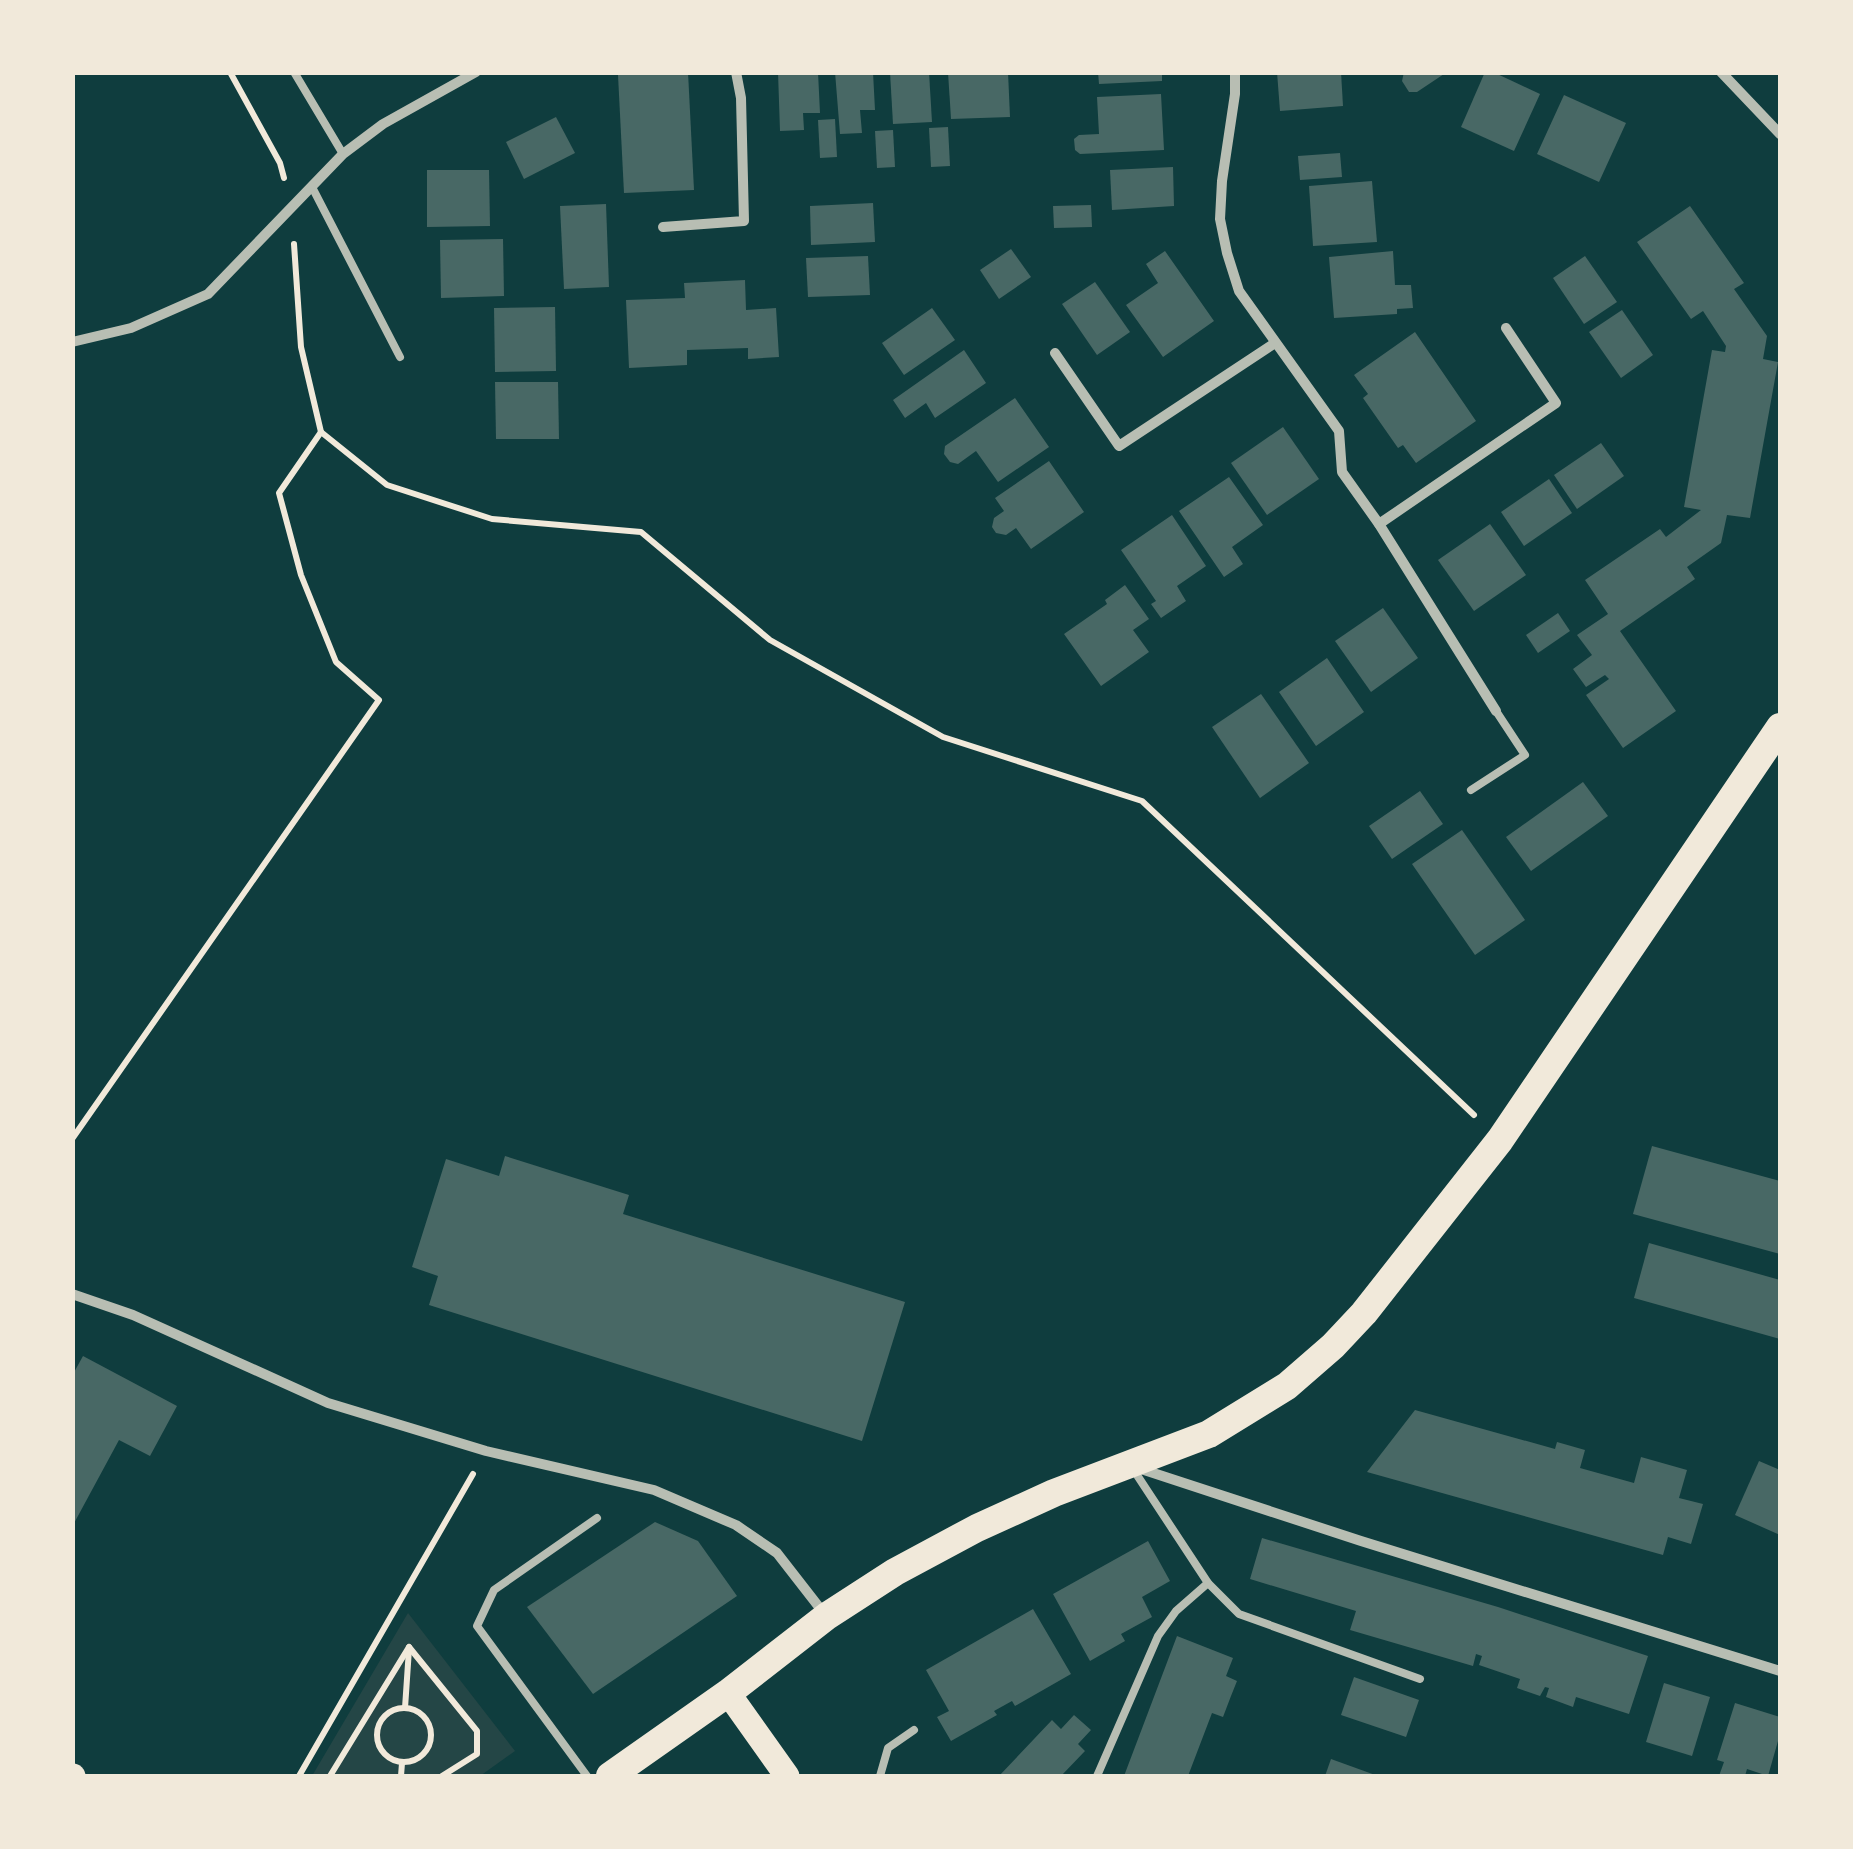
<svg xmlns="http://www.w3.org/2000/svg" width="1853" height="1849" viewBox="0 0 1853 1849" font-family="Helvetica,sans-serif">
  <style>
    .green { fill: #244646 }
    .building { fill: #486865 }
    .lines { fill: none; stroke-linecap: round; stroke-linejoin: round }
    .path { stroke: #f1e9da; stroke-width: 6 }
    .service { stroke: #b8beb3; stroke-width: 8 }
    .minor { stroke: #b8beb3; stroke-width: 10 }
    .primary { stroke: #f1e9da; stroke-width: 25 }
    .trunk { stroke: #f1e9da; stroke-width: 28 }
  </style>
  <rect width="100%" height="100%" fill="#0f3d3e"/>
  <path class="green" d="M408,1613L515,1751L480,1776H312Z"/>
  <g class="building">
    <path d="M688,72L694,190L624,193L618,75Z"/>
    <path d="M778,72H818L820,113H803L804,130L780,131Z"/>
    <path d="M835,72H873L875,110H860L862,133L840,134Z"/>
    <path d="M890,72H929L932,122L893,124Z"/>
    <path d="M948,72H1008L1010,117L951,119Z"/>
    <path d="M1098,72H1162V81L1099,84Z"/>
    <path d="M1277,72H1341L1343,106L1280,111Z"/>
    <path d="M1404,72H1447L1417,92H1409L1402,81Z"/>
    <path d="M1485,72H1493L1540,94L1514,151L1461,127Z"/>
    <path d="M1161,94L1164,150L1080,154L1075,150L1074,139L1079,135L1099,134L1097,97Z"/>
    <path d="M1564,95L1626,123L1599,182L1537,154Z"/>
    <path d="M556,117L575,153L524,179L506,142Z"/>
    <path d="M835,119L837,157L820,158L818,120Z"/>
    <path d="M948,127L950,166L931,167L929,128Z"/>
    <path d="M893,130L895,167L877,168L875,131Z"/>
    <path d="M1340,153L1342,177L1300,180L1298,156Z"/>
    <path d="M1173,167L1174,206L1112,210L1110,170Z"/>
    <path d="M427,170H489L490,226L427,227Z"/>
    <path d="M1372,181L1377,242L1313,246L1309,186Z"/>
    <path d="M873,203L875,242L811,245L810,206Z"/>
    <path d="M606,204L609,287L564,289L560,206Z"/>
    <path d="M1091,205L1092,227L1054,228L1053,206Z"/>
    <path d="M1690,206L1744,283L1734,289L1767,336L1763,359L1778,362L1750,518L1727,515L1721,543L1687,567L1695,579L1620,631L1676,711L1623,748L1586,695L1609,679L1605,675L1586,687L1573,669L1592,655L1577,635L1608,614L1585,580L1660,529L1666,537L1701,510L1684,507L1712,350L1725,352L1726,346L1703,311L1691,319L1637,242Z"/>
    <path d="M503,239L504,296L441,298L440,240Z"/>
    <path d="M1011,249L1031,277L999,299L980,270Z"/>
    <path d="M1165,251L1214,321L1163,357L1126,305L1158,283L1146,264Z"/>
    <path d="M1393,251L1395,285H1411L1413,308L1397,309V314L1334,318L1329,257Z"/>
    <path d="M868,256L870,295L808,297L806,258Z"/>
    <path d="M1585,256L1617,302L1584,324L1553,278Z"/>
    <path d="M745,280L746,310L776,308L779,357L748,359V348L687,350V365L629,368L626,300L685,298L684,283Z"/>
    <path d="M1095,282L1130,332L1097,355L1062,304Z"/>
    <path d="M555,307L556,371L495,372L494,308Z"/>
    <path d="M932,308L955,340L904,375L882,343Z"/>
    <path d="M1622,310L1653,355L1621,378L1589,332Z"/>
    <path d="M1415,332L1476,421L1416,463L1403,445L1398,448L1363,398L1368,394L1354,375Z"/>
    <path d="M964,350L986,383L935,418L926,403L905,418L893,400Z"/>
    <path d="M495,382H558L559,439H496Z"/>
    <path d="M1015,398L1049,447L998,482L976,451L958,464L950,462L944,454L945,446Z"/>
    <path d="M1283,427L1319,479L1267,515L1231,463Z"/>
    <path d="M1601,443L1624,476L1577,509L1554,475Z"/>
    <path d="M1049,461L1084,512L1031,549L1016,528L1006,535L996,533L992,527L994,518L1004,511L995,498Z"/>
    <path d="M1229,477L1263,525L1232,547L1243,564L1224,577L1179,511Z"/>
    <path d="M1549,479L1572,513L1524,546L1501,512Z"/>
    <path d="M1172,515L1206,566L1177,586L1186,601L1161,618L1151,604L1156,601L1121,550Z"/>
    <path d="M1490,524L1526,575L1474,611L1438,560Z"/>
    <path d="M1125,585L1149,619L1133,630L1149,652L1101,686L1064,634L1107,604L1105,600Z"/>
    <path d="M1383,608L1418,658L1371,692L1335,641Z"/>
    <path d="M1558,613L1570,631L1538,653L1526,635Z"/>
    <path d="M1327,658L1364,712L1316,746L1279,692Z"/>
    <path d="M1261,694L1309,763L1260,798L1212,727Z"/>
    <path d="M1583,782L1608,816L1531,871L1506,837Z"/>
    <path d="M1420,791L1443,824L1392,859L1369,826Z"/>
    <path d="M1462,830L1525,920L1475,955L1412,864Z"/>
    <path d="M1652,1146L1780,1181V1254L1633,1214Z"/>
    <path d="M505,1156L629,1195L623,1214L905,1302L862,1441L429,1305L438,1276L412,1267L446,1159L499,1176Z"/>
    <path d="M1649,1243L1780,1280V1339L1634,1298Z"/>
    <path d="M83,1356L177,1406L150,1456L119,1440L72,1527V1376Z"/>
    <path d="M1415,1410L1555,1449L1557,1442L1585,1450L1580,1468L1634,1483L1641,1457L1687,1470L1679,1498L1703,1504L1691,1544L1668,1537L1663,1555L1367,1472Z"/>
    <path d="M1759,1461L1780,1470V1535L1735,1515Z"/>
    <path d="M655,1522L698,1541L737,1596L593,1694L527,1607Z"/>
    <path d="M1262,1538L1498,1607L1648,1656L1629,1714L1576,1697L1573,1707L1546,1697L1549,1688L1545,1687L1540,1696L1517,1688L1520,1679L1479,1665L1482,1656L1476,1654L1473,1666L1350,1630L1356,1611L1250,1579Z"/>
    <path d="M1148,1541L1170,1581L1142,1597L1152,1617L1121,1634L1125,1641L1090,1661L1053,1594Z"/>
    <path d="M1033,1609L1071,1674L1015,1706L1012,1701L994,1711L997,1715L951,1741L937,1717L949,1711L926,1670Z"/>
    <path d="M1177,1636L1233,1658L1226,1676L1237,1681L1231,1696L1223,1717L1212,1713L1188,1776H1124Z"/>
    <path d="M1354,1677L1419,1700L1406,1737L1341,1715Z"/>
    <path d="M1664,1683L1710,1697L1692,1756L1646,1742Z"/>
    <path d="M1735,1703L1780,1717V1734L1768,1776L1747,1769L1745,1776H1719L1724,1762L1717,1760Z"/>
    <path d="M1074,1715L1091,1730L1078,1744L1085,1751L1061,1776H999L1052,1720L1061,1729Z"/>
    <path d="M1331,1759L1378,1776H1325Z"/>
  </g>
  <g class="lines">
    <g class="path">
      <path d="M230,72L280,163L284,178"/>
      <path d="M294,244L301,347L321,432L387,485L492,519L641,532L770,640L943,737L1142,801L1474,1115"/>
      <path d="M72,1139L379,700L336,662L301,575L279,493L321,432"/>
      <path d="M409,1647L477,1731V1754L442,1776"/>
      <circle cx="404" cy="1735" r="27"/>
      <path d="M405,1708L409,1649"/>
      <path d="M299,1776L473,1474"/>
      <path d="M330,1776L409,1647"/>
      <path d="M401,1776L402,1763"/>
    </g>
    <g class="service">
      <path d="M294,72L343,154"/>
      <path d="M312,187L400,357"/>
      <path d="M1471,790L1525,755L1496,711"/>
      <path d="M1133,1469L1208,1583L1239,1614L1420,1679"/>
      <path d="M587,1776L477,1626L494,1590L597,1518"/>
      <path d="M880,1776L888,1748L914,1730"/>
      <path d="M1097,1776L1158,1636L1176,1611L1208,1583"/>
    </g>
    <g class="minor">
      <path d="M1235,72V94L1222,181L1220,219L1227,253L1239,291L1339,431L1342,472L1379,524L1496,711"/>
      <path d="M1721,72L1780,134"/>
      <path d="M663,227L744,221L741,98L736,72"/>
      <path d="M72,342L131,328L208,294L343,154L383,124L476,72"/>
      <path d="M1055,353L1119,446L1275,343"/>
      <path d="M1379,524L1556,403L1506,328"/>
      <path d="M72,1294L133,1315L328,1403L486,1451L654,1490L736,1525L777,1553L826,1616"/>
      <path d="M1138,1468L1361,1541L1780,1671"/>
    </g>
    <g class="primary">
      <path d="M728,1693L787,1776"/>
      <path d="M72,1776H73"/>
    </g>
    <path class="trunk" d="M610,1776L728,1693L827,1616L895,1572L977,1528L1054,1493L1209,1434L1287,1386L1333,1346L1364,1313L1500,1140L1780,727"/>
  </g>
  <rect width="1853" height="1849" fill="none" stroke="#f1e9da" stroke-width="150"/>
</svg>
